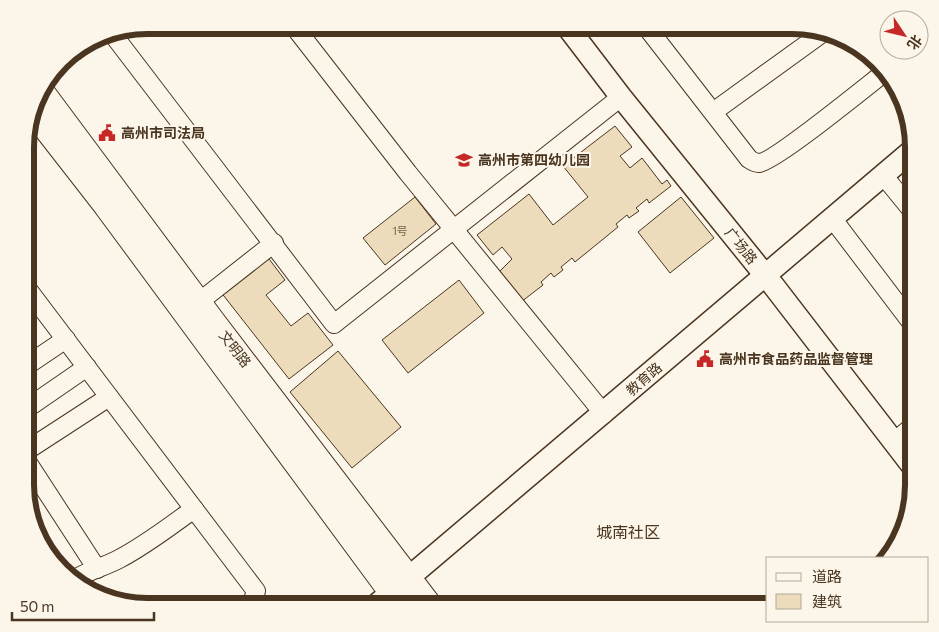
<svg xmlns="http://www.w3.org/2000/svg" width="939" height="632" viewBox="0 0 939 632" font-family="Commissioner,'Noto Sans SC',sans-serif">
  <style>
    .building { fill: #ecdcbc; stroke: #4a3520 }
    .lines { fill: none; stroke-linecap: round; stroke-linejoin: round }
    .minor-casing { stroke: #4a3520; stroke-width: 20 }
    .tertiary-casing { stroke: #4a3520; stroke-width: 24 }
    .secondary-casing { stroke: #4a3520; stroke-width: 26 }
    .minor { stroke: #fbf6e9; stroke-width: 18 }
    .tertiary { stroke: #fbf6e9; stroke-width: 21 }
    .secondary { stroke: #fbf6e9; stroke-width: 24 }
    .labels { text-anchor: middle; stroke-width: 4; stroke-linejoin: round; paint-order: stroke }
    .number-label { font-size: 11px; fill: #725f47 }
    .poi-label { font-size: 14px; font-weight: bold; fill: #4a3520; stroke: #fbf6e9; text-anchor: start }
    .street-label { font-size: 14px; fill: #4a3520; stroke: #fbf6e9 }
    .quarter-label { font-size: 16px; fill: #4a3520; stroke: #fbf6e9 }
    .rim { fill: none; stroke: #4a3520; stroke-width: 6 }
  </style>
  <rect width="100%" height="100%" fill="#fbf6e9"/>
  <g class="building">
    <path d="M615,126L632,147L620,156L630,168L642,158L662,184L667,180L671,186L649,203L647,199L636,208L639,211L629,218L627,215L616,224L618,227L575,262L572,258L561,267L563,270L554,277L551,273L541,282L543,285L521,302L498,273L512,259L502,247L493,255L477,235L529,194L553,225L588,197L563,166Z"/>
    <path d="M415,197L436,224L385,265L363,238Z"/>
    <path d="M681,197L714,238L670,273L638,232Z"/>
    <path d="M266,255L285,280L266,295L291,326L308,313L333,345L289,379L220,291Z"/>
    <path d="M459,280L484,313L408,373L382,340Z"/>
    <path d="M338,351L401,427L352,468L290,392Z"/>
  </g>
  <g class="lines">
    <g class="minor-casing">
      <g id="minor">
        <path d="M293,25L408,173L604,414"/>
        <path d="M645,25L749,159C752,161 755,163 759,163C774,162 867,86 885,72"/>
        <path d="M111,32L334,324L621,97"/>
        <path d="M63,59L85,44"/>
        <path d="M713,112L821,34"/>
        <path d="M883,175L914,213"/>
        <path d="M832,218L914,326"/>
        <path d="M26,287L256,591L253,600L258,607"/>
        <path d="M199,302L274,243"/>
        <path d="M26,366L66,339"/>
        <path d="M26,409L87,367"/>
        <path d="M894,442L914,425"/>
        <path d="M26,451L109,397"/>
        <path d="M26,460L97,569"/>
        <path d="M73,580C87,571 104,567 119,559C146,545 170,526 194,509"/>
      </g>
    </g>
    <g class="tertiary-casing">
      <g id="tertiary">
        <path d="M566,25L621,97L773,285L914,468"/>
        <path d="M374,607L914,149"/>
      </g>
    </g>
    <g class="secondary-casing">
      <g id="secondary">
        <path d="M40,89L212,320L431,607"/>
        <path d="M32,111L106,206L402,607"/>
      </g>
    </g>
    <use href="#minor" class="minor"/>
    <use href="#tertiary" class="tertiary"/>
    <use href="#secondary" class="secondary"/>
  </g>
  <defs>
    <g id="civic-bare" transform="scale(1.35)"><path d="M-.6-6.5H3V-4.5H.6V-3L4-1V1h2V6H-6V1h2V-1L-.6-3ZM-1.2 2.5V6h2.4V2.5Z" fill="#c62828" stroke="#fbf6e9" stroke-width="2.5" paint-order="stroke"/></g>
    <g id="school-bare" transform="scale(1.35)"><path d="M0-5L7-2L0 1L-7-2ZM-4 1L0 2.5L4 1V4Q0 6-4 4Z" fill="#c62828" stroke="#fbf6e9" stroke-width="2.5" paint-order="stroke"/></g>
  </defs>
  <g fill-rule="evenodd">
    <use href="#civic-bare" x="107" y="133"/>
    <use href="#school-bare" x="464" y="160"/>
    <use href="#civic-bare" x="705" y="359"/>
  </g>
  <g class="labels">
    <g class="number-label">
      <text x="400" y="235">1号</text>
    </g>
    <g class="poi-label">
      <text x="121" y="138">高州市司法局</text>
      <text x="478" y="165">高州市第四幼儿园</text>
      <text x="719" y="364">高州市食品药品监督管理</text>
    </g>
    <g class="street-label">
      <text transform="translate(741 246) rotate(51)" y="5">广场路</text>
      <text transform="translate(235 349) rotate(52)" y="5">文明路</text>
      <text transform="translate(644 379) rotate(-41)" y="5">教育路</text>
    </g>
    <g class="quarter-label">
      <text x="628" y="538">城南社区</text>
    </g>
  </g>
  <path d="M0 0H939V632H0ZM147 34H792A113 113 0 0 1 905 147V485A113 113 0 0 1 792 598H147A113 113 0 0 1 34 485V147A113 113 0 0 1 147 34Z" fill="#fbf6e9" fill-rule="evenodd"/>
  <path class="rim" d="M147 34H792A113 113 0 0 1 905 147V485A113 113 0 0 1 792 598H147A113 113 0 0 1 34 485V147A113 113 0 0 1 147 34Z"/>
  <rect x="766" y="557" width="162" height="65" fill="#fbf6e9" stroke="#b4a999"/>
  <rect x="776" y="573" width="25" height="8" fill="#fbf6e9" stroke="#b4a999"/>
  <text x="812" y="582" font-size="15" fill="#4a3520">道路</text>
  <rect x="776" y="594" width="25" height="15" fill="#ecdcbc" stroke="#b4a999"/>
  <text x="812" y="607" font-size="15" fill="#4a3520">建筑</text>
  <g transform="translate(904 35) rotate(125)"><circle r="24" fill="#fbf6e9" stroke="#b4a999"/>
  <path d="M0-4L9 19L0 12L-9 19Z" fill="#c62828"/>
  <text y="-8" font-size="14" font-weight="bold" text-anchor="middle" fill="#4a3520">北</text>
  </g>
  <path d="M12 612v8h142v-8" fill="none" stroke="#4a3520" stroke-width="2.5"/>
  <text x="20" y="612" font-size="15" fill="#4a3520" stroke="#fbf6e9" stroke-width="4" paint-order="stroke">50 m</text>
</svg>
